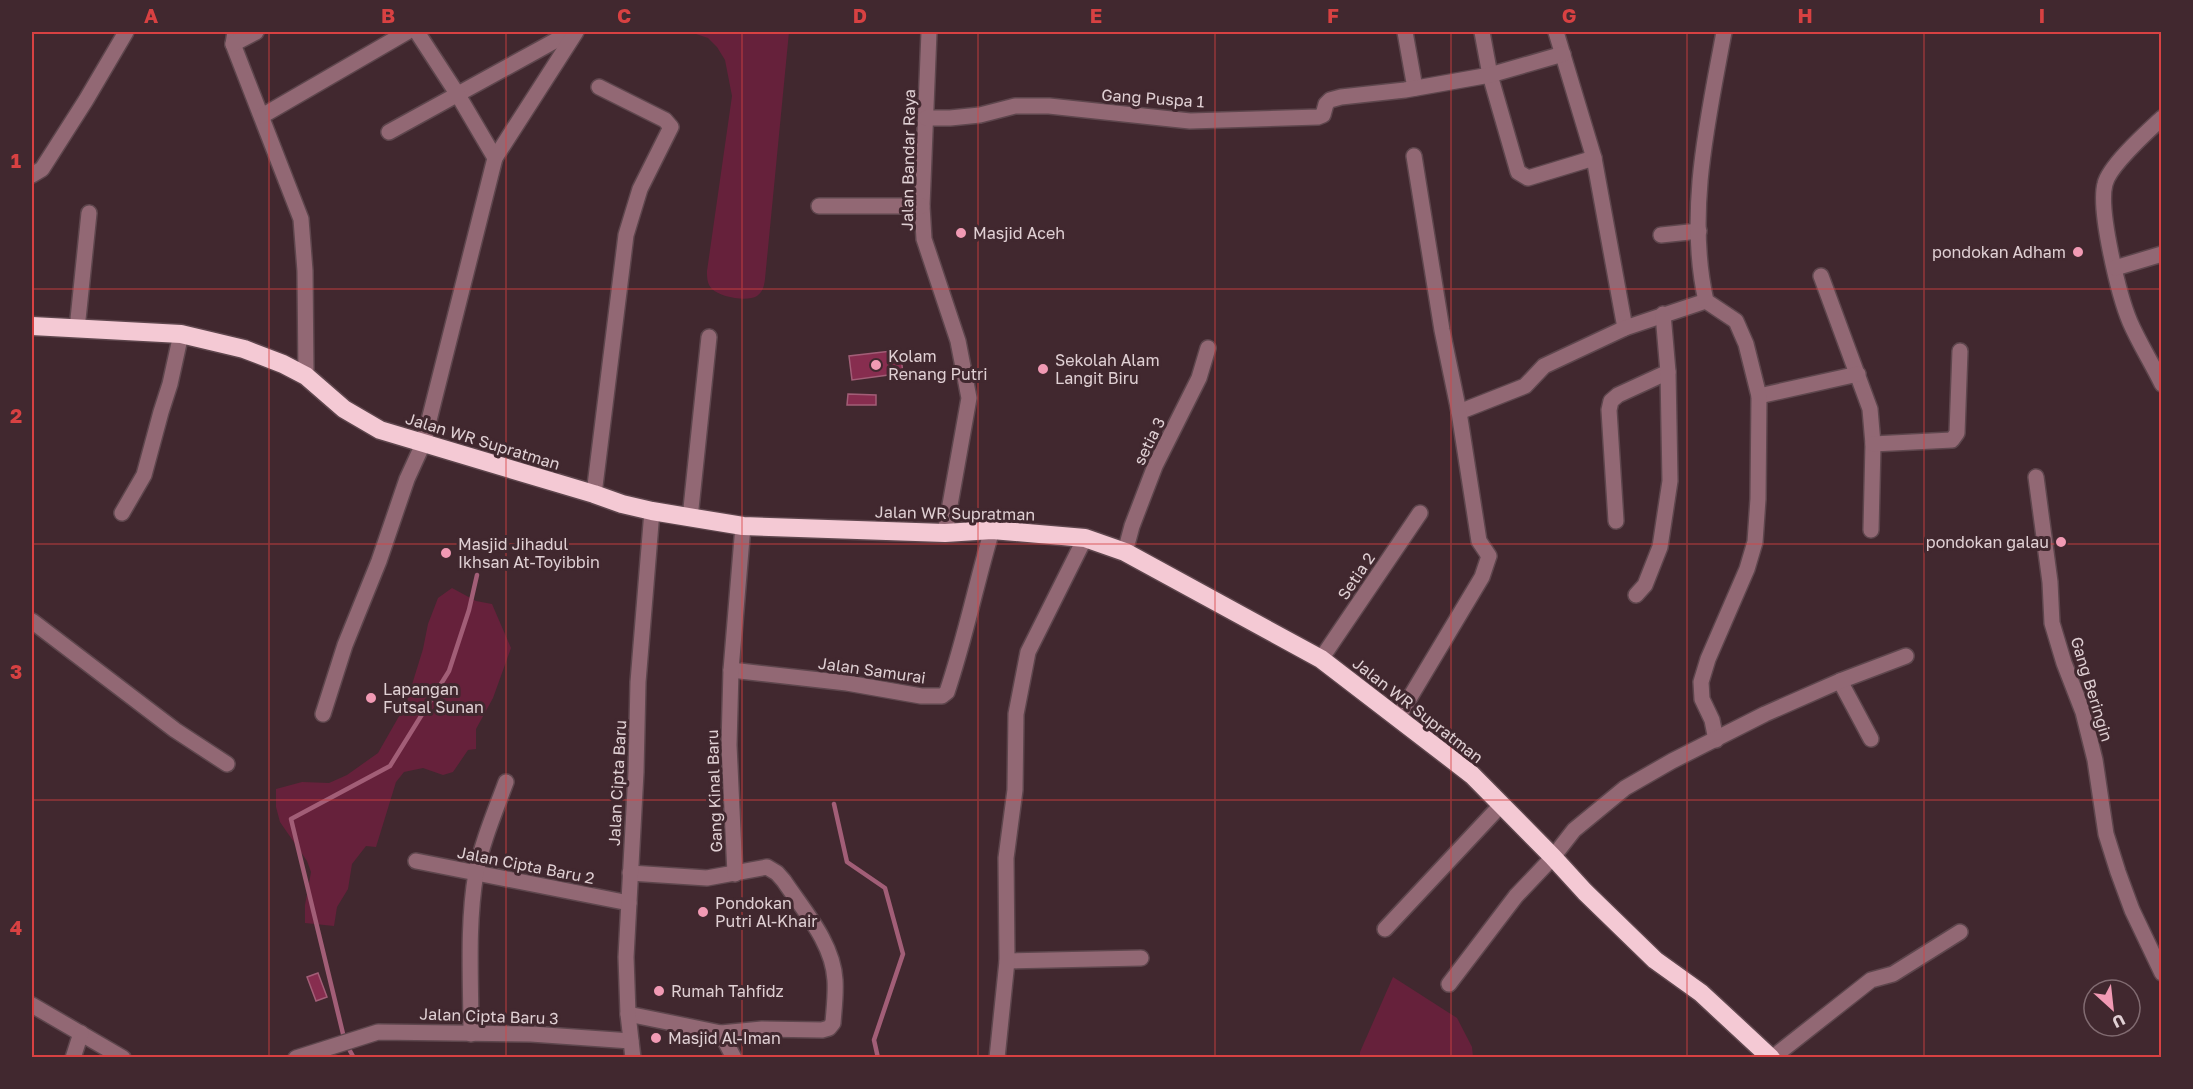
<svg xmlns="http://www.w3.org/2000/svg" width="2193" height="1089" viewBox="0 0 2193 1089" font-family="'Golos Text',sans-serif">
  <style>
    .green { fill: #66213b }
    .water { fill: #872d4f; stroke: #a25e77; stroke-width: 1.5 }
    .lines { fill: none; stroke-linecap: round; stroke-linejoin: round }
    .stream { stroke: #a25e77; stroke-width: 4.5 }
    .minor-casing { stroke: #5e464d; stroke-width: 18 }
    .highway-casing { stroke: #5e464d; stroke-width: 21 }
    .minor { stroke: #926874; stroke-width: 15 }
    .highway { stroke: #f4c9d4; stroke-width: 18 }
    .grid { fill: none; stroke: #d84142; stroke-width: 1.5; stroke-opacity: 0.55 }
    .poi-dot { fill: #f19ab4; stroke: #41282f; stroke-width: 2 }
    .labels { text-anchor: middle; stroke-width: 6; stroke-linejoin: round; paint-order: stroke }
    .street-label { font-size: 16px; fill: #e0d0d4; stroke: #41282f }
    .poi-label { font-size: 16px; fill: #e0d0d4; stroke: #41282f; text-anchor: start }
    .neatline { fill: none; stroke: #d84142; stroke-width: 2 }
    .grid-label { font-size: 20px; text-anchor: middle; font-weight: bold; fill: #d84142 }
  </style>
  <rect width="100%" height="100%" fill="#41282f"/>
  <g class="green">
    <path d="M690,32H789L765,279C764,286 763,292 757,296C747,302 720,297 712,289C707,284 707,277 707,271L732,96L725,60L717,47L708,38Z"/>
    <path d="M452,588L476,601L492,604L511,648L493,698L476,729V749L468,750L453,772L443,775L423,768L404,772L396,782L376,847L366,846L352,864L348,889L337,907L334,926L305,923V905L311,872L307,861L280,822L276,807V789L302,782L329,783L347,775L378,753L406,704L423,649L428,624L438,598Z"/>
    <path d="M1393,977L1457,1018L1472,1047L1473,1057H1360V1052Z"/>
  </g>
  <g class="water">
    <path d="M900,350L903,373L852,380L849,356Z"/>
    <path d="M848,394L876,395V405H847Z"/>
    <path d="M318,973L327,997L316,1001L307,977Z"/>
  </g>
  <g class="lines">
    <g class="stream">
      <path d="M834,804L847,862L885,888L903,954L874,1040L878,1058"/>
      <path d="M354,1058L345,1042L291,819L390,766L449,671L469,610L477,575"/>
    </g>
    <g class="minor-casing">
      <g id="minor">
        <path d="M235,32L233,44L301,219L305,271L306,376"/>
        <path d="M929,32L922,206L924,239L958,341L969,398L945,533"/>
        <path d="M1405,32L1415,88"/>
        <path d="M1482,32L1490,75L1518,172L1528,178L1594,158"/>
        <path d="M1556,32L1594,158L1625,328"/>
        <path d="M233,44L256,32"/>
        <path d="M262,116L407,32"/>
        <path d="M926,118H950L980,115L1015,106H1049L1190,121L1318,117L1323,115L1326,104L1330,100L1341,97L1405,90L1490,75L1563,54"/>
        <path d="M2162,118C2147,132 2109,166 2105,184C2098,210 2119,296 2130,322C2139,343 2152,363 2162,384"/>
        <path d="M389,132L571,32"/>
        <path d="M495,158L576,32"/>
        <path d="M32,175L42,169L86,100L126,32"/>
        <path d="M819,206H922"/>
        <path d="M1661,235L1699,231"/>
        <path d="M2115,268L2162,254"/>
        <path d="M1821,276L1870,409L1873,444L1871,530"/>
        <path d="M77,329L89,213"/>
        <path d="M1759,396L1858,374"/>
        <path d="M1459,412L1525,386L1544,366L1625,328L1706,301"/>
        <path d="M1873,444L1952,440L1957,433L1960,351"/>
        <path d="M2036,477L2050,582L2052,623L2064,663L2083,712L2095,760L2106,834L2118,872L2132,910L2162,973"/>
        <path d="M594,494L626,235L640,189L671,127L665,120L599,87"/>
        <path d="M122,513L144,475L161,412L170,384L181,334"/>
        <path d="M690,518L709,337"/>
        <path d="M1616,521L1609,410L1611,401L1618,395L1668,372"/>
        <path d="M1125,552L1132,526L1155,466L1199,378L1208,348"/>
        <path d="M1636,595L1645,585L1660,547L1670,481L1668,372L1663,314"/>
        <path d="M32,621L175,730L227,764"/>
        <path d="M1321,659L1420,513"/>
        <path d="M731,670L847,683L921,696H942L947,692C965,639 976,584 992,530"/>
        <path d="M1840,681L1871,739"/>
        <path d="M323,714L345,645L379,561L407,479L423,444L495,158L458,95L417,32"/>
        <path d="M1397,719L1482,577L1489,556L1479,541L1459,412L1442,330L1414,156"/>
        <path d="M1716,740L1712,720L1702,699L1701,682L1708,659L1747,569L1755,542L1758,499L1759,396L1746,344L1736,321L1706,301C1686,213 1708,119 1724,32"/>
        <path d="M416,861L629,903"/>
        <path d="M630,873L707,878L767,867L777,873L784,881C804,911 833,943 835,980C836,994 834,1009 833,1023L829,1028L822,1030L762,1029L721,1033"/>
        <path d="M735,874L729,745L731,670L743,526"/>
        <path d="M1385,929L1501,805"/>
        <path d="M1007,961L1141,958"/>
        <path d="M1449,984L1516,896L1553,857L1574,830L1625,788L1672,761L1765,714L1840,681L1906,656"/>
        <path d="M32,1005L123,1058"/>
        <path d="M628,1014L721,1033L734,1058"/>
        <path d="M471,1034C471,982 467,925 476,873C482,842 495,812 506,782"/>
        <path d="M73,1058L81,1033"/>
        <path d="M296,1058L378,1032L531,1034L631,1041"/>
        <path d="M633,1058L628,1014L626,957L636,772L638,682L652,511"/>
        <path d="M997,1058L1007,961L1006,858L1015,790L1016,714L1028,652L1085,538"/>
        <path d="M1772,1058L1871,980L1893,974L1960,932"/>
      </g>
    </g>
    <g class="highway-casing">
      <path id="highway" d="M32,326L181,334L244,349L283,364L306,376L344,409L380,430L594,494L622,504L652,511L743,526L945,533L992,530L1085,538L1125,552L1321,659L1472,775L1553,857L1585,892L1655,960L1701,993L1771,1058"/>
    </g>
    <use href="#minor" class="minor"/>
    <use href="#highway" class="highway"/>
  </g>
  <path class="grid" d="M269,32V1058M506,32V1058M742,32V1058M978,32V1058M1215,32V1058M1451,32V1058M1687,32V1058M1924,32V1058M32,289H2162M32,544H2162M32,800H2162"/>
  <g class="poi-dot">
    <circle cx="961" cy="233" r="6"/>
    <circle cx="2078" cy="252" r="6"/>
    <circle cx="876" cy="365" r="6"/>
    <circle cx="1043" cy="369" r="6"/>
    <circle cx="2061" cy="542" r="6"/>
    <circle cx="446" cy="553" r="6"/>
    <circle cx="371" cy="698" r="6"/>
    <circle cx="703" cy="912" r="6"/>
    <circle cx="659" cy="991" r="6"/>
    <circle cx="656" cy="1038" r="6"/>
  </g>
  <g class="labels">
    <g class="street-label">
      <text transform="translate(1153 98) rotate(4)" y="6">Gang Puspa 1</text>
      <text transform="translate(908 160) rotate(-89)" y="6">Jalan Bandar Raya</text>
      <text transform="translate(483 441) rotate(17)" y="6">Jalan WR Supratman</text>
      <text transform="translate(1149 441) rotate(-64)" y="6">setia 3</text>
      <text transform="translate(955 513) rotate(1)" y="6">Jalan WR Supratman</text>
      <text transform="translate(1356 576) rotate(-56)" y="6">Setia 2</text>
      <text transform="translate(872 670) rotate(8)" y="6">Jalan Samurai</text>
      <text transform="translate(2092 689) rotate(73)" y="6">Gang Beringin</text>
      <text transform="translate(1418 710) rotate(38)" y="6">Jalan WR Supratman</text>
      <text transform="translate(617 783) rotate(-87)" y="6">Jalan Cipta Baru</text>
      <text transform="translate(714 791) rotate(-92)" y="6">Gang Kinal Baru</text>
      <text transform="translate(526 865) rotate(11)" y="6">Jalan Cipta Baru 2</text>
      <text transform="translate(489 1016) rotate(2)" y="6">Jalan Cipta Baru 3</text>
    </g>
    <g class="poi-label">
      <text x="973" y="239">Masjid Aceh</text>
      <text x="2066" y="258" text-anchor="end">pondokan Adham</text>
      <text x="888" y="362">Kolam<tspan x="888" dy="18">Renang Putri</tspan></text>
      <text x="1055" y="366">Sekolah Alam<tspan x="1055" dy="18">Langit Biru</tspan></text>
      <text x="2049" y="548" text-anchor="end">pondokan galau</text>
      <text x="458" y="550">Masjid Jihadul<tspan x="458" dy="18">Ikhsan At-Toyibbin</tspan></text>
      <text x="383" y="695">Lapangan<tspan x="383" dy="18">Futsal Sunan</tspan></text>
      <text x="715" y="909">Pondokan<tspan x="715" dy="18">Putri Al-Khair</tspan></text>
      <text x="671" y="997">Rumah Tahfidz</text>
      <text x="668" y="1044">Masjid Al-Iman</text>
    </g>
  </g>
  <rect width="2193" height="1089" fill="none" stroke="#41282f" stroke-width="66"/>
  <g transform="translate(2112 1008) rotate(153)"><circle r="28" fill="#41282f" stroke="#816b71" stroke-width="1.5"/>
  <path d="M0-4.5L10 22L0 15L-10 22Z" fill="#f19ab4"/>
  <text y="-9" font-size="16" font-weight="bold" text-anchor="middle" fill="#e0d0d4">U</text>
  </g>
  <rect x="33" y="33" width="2127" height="1023" class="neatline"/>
  <g class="grid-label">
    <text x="151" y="23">A</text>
    <text x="388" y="23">B</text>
    <text x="624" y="23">C</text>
    <text x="860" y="23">D</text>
    <text x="1096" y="23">E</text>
    <text x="1333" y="23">F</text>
    <text x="1569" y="23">G</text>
    <text x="1805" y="23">H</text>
    <text x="2042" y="23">I</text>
    <text x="16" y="168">1</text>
    <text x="16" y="423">2</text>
    <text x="16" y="679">3</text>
    <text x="16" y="935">4</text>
  </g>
</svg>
